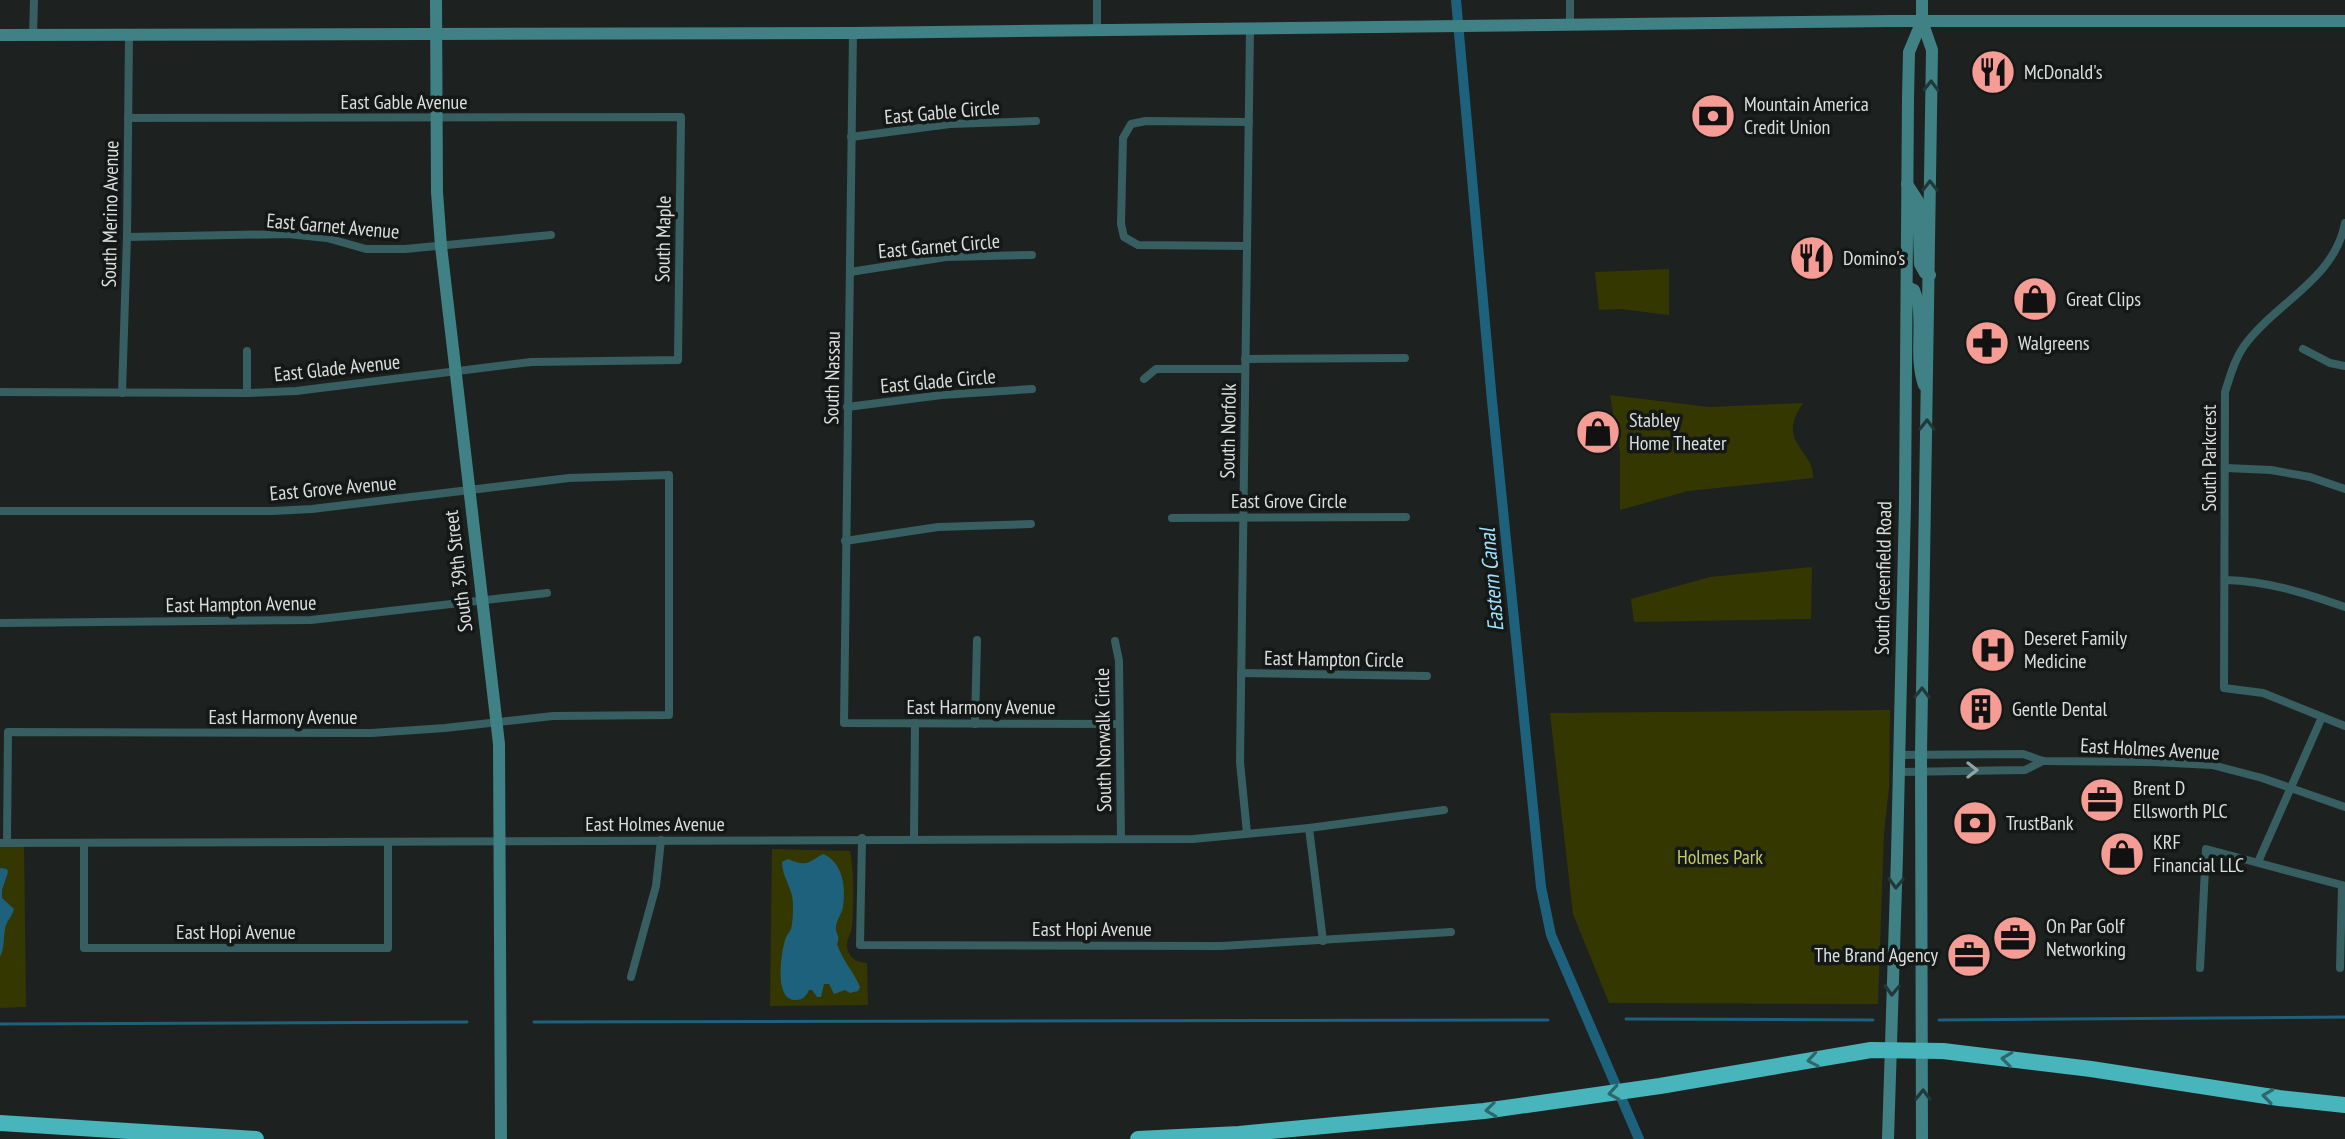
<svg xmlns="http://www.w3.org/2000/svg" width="2345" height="1139" viewBox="0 0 2345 1139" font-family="'PT Sans Narrow',sans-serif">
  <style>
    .green { fill: #353701 }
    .water { fill: #1d617c }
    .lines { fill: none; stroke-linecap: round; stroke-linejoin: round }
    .stream { stroke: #1d617c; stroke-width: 3 }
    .canal { stroke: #1d617c; stroke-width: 10 }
    .street { stroke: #375e61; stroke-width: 8 }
    .secondary { stroke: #3f8185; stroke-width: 12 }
    .highway { stroke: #47b5bb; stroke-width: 16 }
    .oneway { stroke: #213838 }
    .oneway2 { stroke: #92a5a6 }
    .oneway3 { stroke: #2e6669 }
    .labels { text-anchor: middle; stroke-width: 7; stroke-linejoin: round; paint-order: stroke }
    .poi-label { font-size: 20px; fill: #dcdfde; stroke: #141817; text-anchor: start }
    .street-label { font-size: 20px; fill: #dcdfde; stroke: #141817 }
    .park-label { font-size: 20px; fill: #c5cc63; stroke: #141817 }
    .water-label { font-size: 22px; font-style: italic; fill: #a0e0ff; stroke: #141817 }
  </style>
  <rect width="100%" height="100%" fill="#1d2220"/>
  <g class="green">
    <path d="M1669,269V315L1621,309L1599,310L1595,272Z"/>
    <path d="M1610,395L1709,407L1803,403C1775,444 1814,448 1813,478L1688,491L1620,510V452Z"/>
    <path d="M1812,567L1811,619L1634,622L1631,599L1710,577Z"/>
    <path d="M1890,710L1889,787L1884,833L1878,1004L1609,1003L1573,914L1550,713Z"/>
    <path d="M0,843H24L26,1007L0,1008Z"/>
    <path d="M772,849L850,851C854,866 854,911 852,927C851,936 844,941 848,951C851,960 858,962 867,963L868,1005L770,1006Z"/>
  </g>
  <g class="water">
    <path d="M823,854C843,862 846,888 843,907C842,913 837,919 836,926C835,935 841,935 837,944C842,960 854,972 860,987L858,991L850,993L845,990L834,994L829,984H824L821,997H817L812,990H809C806,996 803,1000 796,1000C774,1001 781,954 785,940C786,936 789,933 791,929C793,921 793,911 793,904C793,888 782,878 782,862L788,859C807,867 807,863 823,854Z"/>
    <path d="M0,868L7,869L8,872L2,890V898L14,909C12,917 6,921 5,929C3,939 5,947 0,957Z"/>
  </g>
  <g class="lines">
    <g class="stream">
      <path d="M1626,1019L1873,1020"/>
      <path d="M1939,1020L2345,1017"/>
      <path d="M534,1022L1548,1020"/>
      <path d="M0,1024L467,1022"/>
    </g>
    <path class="canal" d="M1456,0L1492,401L1541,887L1551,935L1639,1139"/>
    <g class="street">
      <path d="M1097,0V31"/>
      <path d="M1570,26V0"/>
      <path d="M853,33L844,723L1119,724"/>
      <path d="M33,35L34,0"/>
      <path d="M851,137L950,124L1036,121"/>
      <path d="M2345,223C2335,279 2275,303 2244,346C2234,360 2230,377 2225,392L2224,688L2263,693L2345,726"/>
      <path d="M127,237L288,234L327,238L366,249H405L551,235"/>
      <path d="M1247,246L1138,245L1124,237L1121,224L1123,138L1131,124L1146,121L1249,122"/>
      <path d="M850,272L946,257L1032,255"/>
      <path d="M2303,349L2330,363L2345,366"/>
      <path d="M1245,359L1405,358"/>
      <path d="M1144,379L1156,369H1245"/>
      <path d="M0,392L247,393L296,391L531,362L678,360L681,117L128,118"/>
      <path d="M122,393L127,237L129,35"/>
      <path d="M247,393V351"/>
      <path d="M847,407L942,395L1032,389"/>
      <path d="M2226,468L2271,470L2310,477L2345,489"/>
      <path d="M0,511H273L312,509L569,478L669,475V715L553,716L445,728L371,733L8,732L7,843"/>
      <path d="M1172,518L1406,517"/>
      <path d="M845,541L938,527L1031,524"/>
      <path d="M2225,580C2268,581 2305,593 2345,607"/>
      <path d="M0,623L311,620L547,593"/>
      <path d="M1115,641L1119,661L1121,839"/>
      <path d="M1241,673L1427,676"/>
      <path d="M975,724L977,640"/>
      <path d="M1899,755L2023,754L2043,761L2153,762L2212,765L2262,778L2345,807"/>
      <path d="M1899,772L2025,770L2043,761"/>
      <path d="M1309,828L1323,941"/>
      <path d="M1247,833L1240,762L1250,29"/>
      <path d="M862,838L860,945L1221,946L1451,932"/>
      <path d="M914,838L915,723"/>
      <path d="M0,843L1193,839L1309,828L1444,810"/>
      <path d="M84,843V948H388V842"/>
      <path d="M2258,862L2322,717"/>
      <path d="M2200,968L2206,849L2345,886"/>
      <path d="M2340,968L2342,886"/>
      <path d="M631,977L656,886L661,840"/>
    </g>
    <g class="secondary">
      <path d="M436,0L437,192L441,246L499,744L501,1139"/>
      <path d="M1922,21L1932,50L1921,755L1922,1139"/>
      <path d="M0,35L853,33L1892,21H2345"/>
      <path d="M1907,184L1918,201L1920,264L1925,273L1930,275"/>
      <path d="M1907,287L1914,290C1926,318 1913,353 1924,385"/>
      <path d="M1888,1139L1897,855L1905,503L1908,98L1909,52L1922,21V0"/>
    </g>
    <g class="highway">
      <path d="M0,1123L256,1139"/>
      <path d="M1138,1139L1239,1134L1484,1111L1660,1086L1871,1050L1943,1051L2091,1069L2279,1098L2345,1105"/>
    </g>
  </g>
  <defs><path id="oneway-chevron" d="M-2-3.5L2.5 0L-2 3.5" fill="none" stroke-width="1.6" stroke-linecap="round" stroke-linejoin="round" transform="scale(2)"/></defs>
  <g class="oneway">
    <use href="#oneway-chevron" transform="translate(1931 86) rotate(-89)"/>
    <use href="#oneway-chevron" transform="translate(1930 186) rotate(-90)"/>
    <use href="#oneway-chevron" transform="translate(1927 425) rotate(-89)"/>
    <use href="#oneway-chevron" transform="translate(1922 693) rotate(-89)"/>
    <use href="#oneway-chevron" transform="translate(1896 883) rotate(92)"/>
    <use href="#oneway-chevron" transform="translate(1892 990) rotate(92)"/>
    <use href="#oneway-chevron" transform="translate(1923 1095) rotate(-89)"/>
  </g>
  <use class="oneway2" href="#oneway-chevron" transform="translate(1972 770)"/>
  <g class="oneway3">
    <use href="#oneway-chevron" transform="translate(2007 1059) rotate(-173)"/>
    <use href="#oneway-chevron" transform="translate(1813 1060) rotate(170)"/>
    <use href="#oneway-chevron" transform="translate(1614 1093) rotate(171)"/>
    <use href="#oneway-chevron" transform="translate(2268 1096) rotate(-172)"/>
    <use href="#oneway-chevron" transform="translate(1491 1110) rotate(173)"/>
  </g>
  <defs>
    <g id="restaurant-disc" transform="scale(2.3)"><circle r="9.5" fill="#f59c95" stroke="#141817"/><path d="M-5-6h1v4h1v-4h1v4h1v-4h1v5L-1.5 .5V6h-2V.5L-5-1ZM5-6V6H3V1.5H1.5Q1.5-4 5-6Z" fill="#111"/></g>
    <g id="bank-disc" transform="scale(2.3)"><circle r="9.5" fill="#f59c95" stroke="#141817"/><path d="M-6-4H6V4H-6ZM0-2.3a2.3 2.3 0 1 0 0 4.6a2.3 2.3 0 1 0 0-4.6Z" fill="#111"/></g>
    <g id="shop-disc" transform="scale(2.3)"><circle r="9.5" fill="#f59c95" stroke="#141817"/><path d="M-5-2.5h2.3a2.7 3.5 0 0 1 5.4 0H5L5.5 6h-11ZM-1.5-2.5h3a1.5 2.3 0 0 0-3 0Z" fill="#111"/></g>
    <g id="pharmacy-disc" transform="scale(2.3)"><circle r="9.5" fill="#f59c95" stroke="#141817"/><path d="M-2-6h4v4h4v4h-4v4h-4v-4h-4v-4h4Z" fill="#111"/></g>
    <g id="hospital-disc" transform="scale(2.3)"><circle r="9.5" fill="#f59c95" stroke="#141817"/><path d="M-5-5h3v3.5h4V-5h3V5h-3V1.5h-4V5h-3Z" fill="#111"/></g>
    <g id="building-disc" transform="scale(2.3)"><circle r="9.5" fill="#f59c95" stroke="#141817"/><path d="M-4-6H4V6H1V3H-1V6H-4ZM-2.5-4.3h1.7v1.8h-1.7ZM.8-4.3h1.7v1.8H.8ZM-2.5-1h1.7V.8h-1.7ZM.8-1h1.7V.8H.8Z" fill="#111"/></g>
    <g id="office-disc" transform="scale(2.3)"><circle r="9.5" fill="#f59c95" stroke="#141817"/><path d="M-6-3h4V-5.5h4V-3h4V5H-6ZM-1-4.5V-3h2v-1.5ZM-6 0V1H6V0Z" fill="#111"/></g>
  </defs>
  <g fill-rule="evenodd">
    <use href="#restaurant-disc" x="1993" y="72"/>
    <use href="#bank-disc" x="1713" y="116"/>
    <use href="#restaurant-disc" x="1812" y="258"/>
    <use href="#shop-disc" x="2035" y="299"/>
    <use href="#pharmacy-disc" x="1987" y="343"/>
    <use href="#shop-disc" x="1598" y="432"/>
    <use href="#hospital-disc" x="1993" y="650"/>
    <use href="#building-disc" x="1981" y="709"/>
    <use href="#office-disc" x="2102" y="800"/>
    <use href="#bank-disc" x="1975" y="823"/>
    <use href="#shop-disc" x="2122" y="854"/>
    <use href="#office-disc" x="2015" y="938"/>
    <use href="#office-disc" x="1969" y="955"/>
  </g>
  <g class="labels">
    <g class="poi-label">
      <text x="2024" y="79">McDonald's</text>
      <text x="1744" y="111">Mountain America<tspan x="1744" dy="23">Credit Union</tspan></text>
      <text x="1843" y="265">Domino's</text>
      <text x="2066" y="306">Great Clips</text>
      <text x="2018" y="350">Walgreens</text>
      <text x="1629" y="427">Stabley<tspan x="1629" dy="23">Home Theater</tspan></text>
      <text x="2024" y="645">Deseret Family<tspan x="2024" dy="23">Medicine</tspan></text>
      <text x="2012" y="716">Gentle Dental</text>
      <text x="2133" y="795">Brent D<tspan x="2133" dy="23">Ellsworth PLC</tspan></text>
      <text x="2006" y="830">TrustBank</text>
      <text x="2153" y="849">KRF<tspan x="2153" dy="23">Financial LLC</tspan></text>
      <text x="2046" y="933">On Par Golf<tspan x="2046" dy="23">Networking</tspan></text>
      <text x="1938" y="962" text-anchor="end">The Brand Agency</text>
    </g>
    <g class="street-label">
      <text x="404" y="109">East Gable Avenue</text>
      <text transform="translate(942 112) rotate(-5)" y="7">East Gable Circle</text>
      <text transform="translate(110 214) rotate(-89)" y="7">South Merino Avenue</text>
      <text transform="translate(333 226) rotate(5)" y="7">East Garnet Avenue</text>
      <text transform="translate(663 239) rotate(-89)" y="7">South Maple</text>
      <text transform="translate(939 246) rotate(-5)" y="7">East Garnet Circle</text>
      <text transform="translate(337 368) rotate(-6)" y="7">East Glade Avenue</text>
      <text transform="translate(832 378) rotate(-89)" y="7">South Nassau</text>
      <text transform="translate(938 381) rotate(-5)" y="7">East Glade Circle</text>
      <text transform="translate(1228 431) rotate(-89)" y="7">South Norfolk</text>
      <text transform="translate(2209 458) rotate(-90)" y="7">South Parkcrest</text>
      <text transform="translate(333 488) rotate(-5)" y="7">East Grove Avenue</text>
      <text x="1289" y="508">East Grove Circle</text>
      <text transform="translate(458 571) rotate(-97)" y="7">South 39th Street</text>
      <text transform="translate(1883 578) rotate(-89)" y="7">South Greenfield Road</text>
      <text transform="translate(241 604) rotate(-1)" y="7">East Hampton Avenue</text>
      <text transform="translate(1334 659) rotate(1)" y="7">East Hampton Circle</text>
      <text x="981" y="714">East Harmony Avenue</text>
      <text x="283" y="724">East Harmony Avenue</text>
      <text transform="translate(1103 740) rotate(-91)" y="7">South Norwalk Circle</text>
      <text transform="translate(2150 749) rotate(3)" y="7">East Holmes Avenue</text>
      <text x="655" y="831">East Holmes Avenue</text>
      <text x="1092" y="936">East Hopi Avenue</text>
      <text x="236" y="939">East Hopi Avenue</text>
    </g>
    <g class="park-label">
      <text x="1720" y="864">Holmes Park</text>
    </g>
    <g class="water-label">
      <text transform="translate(1491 580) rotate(-95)" y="8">Eastern Canal</text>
    </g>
  </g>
</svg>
